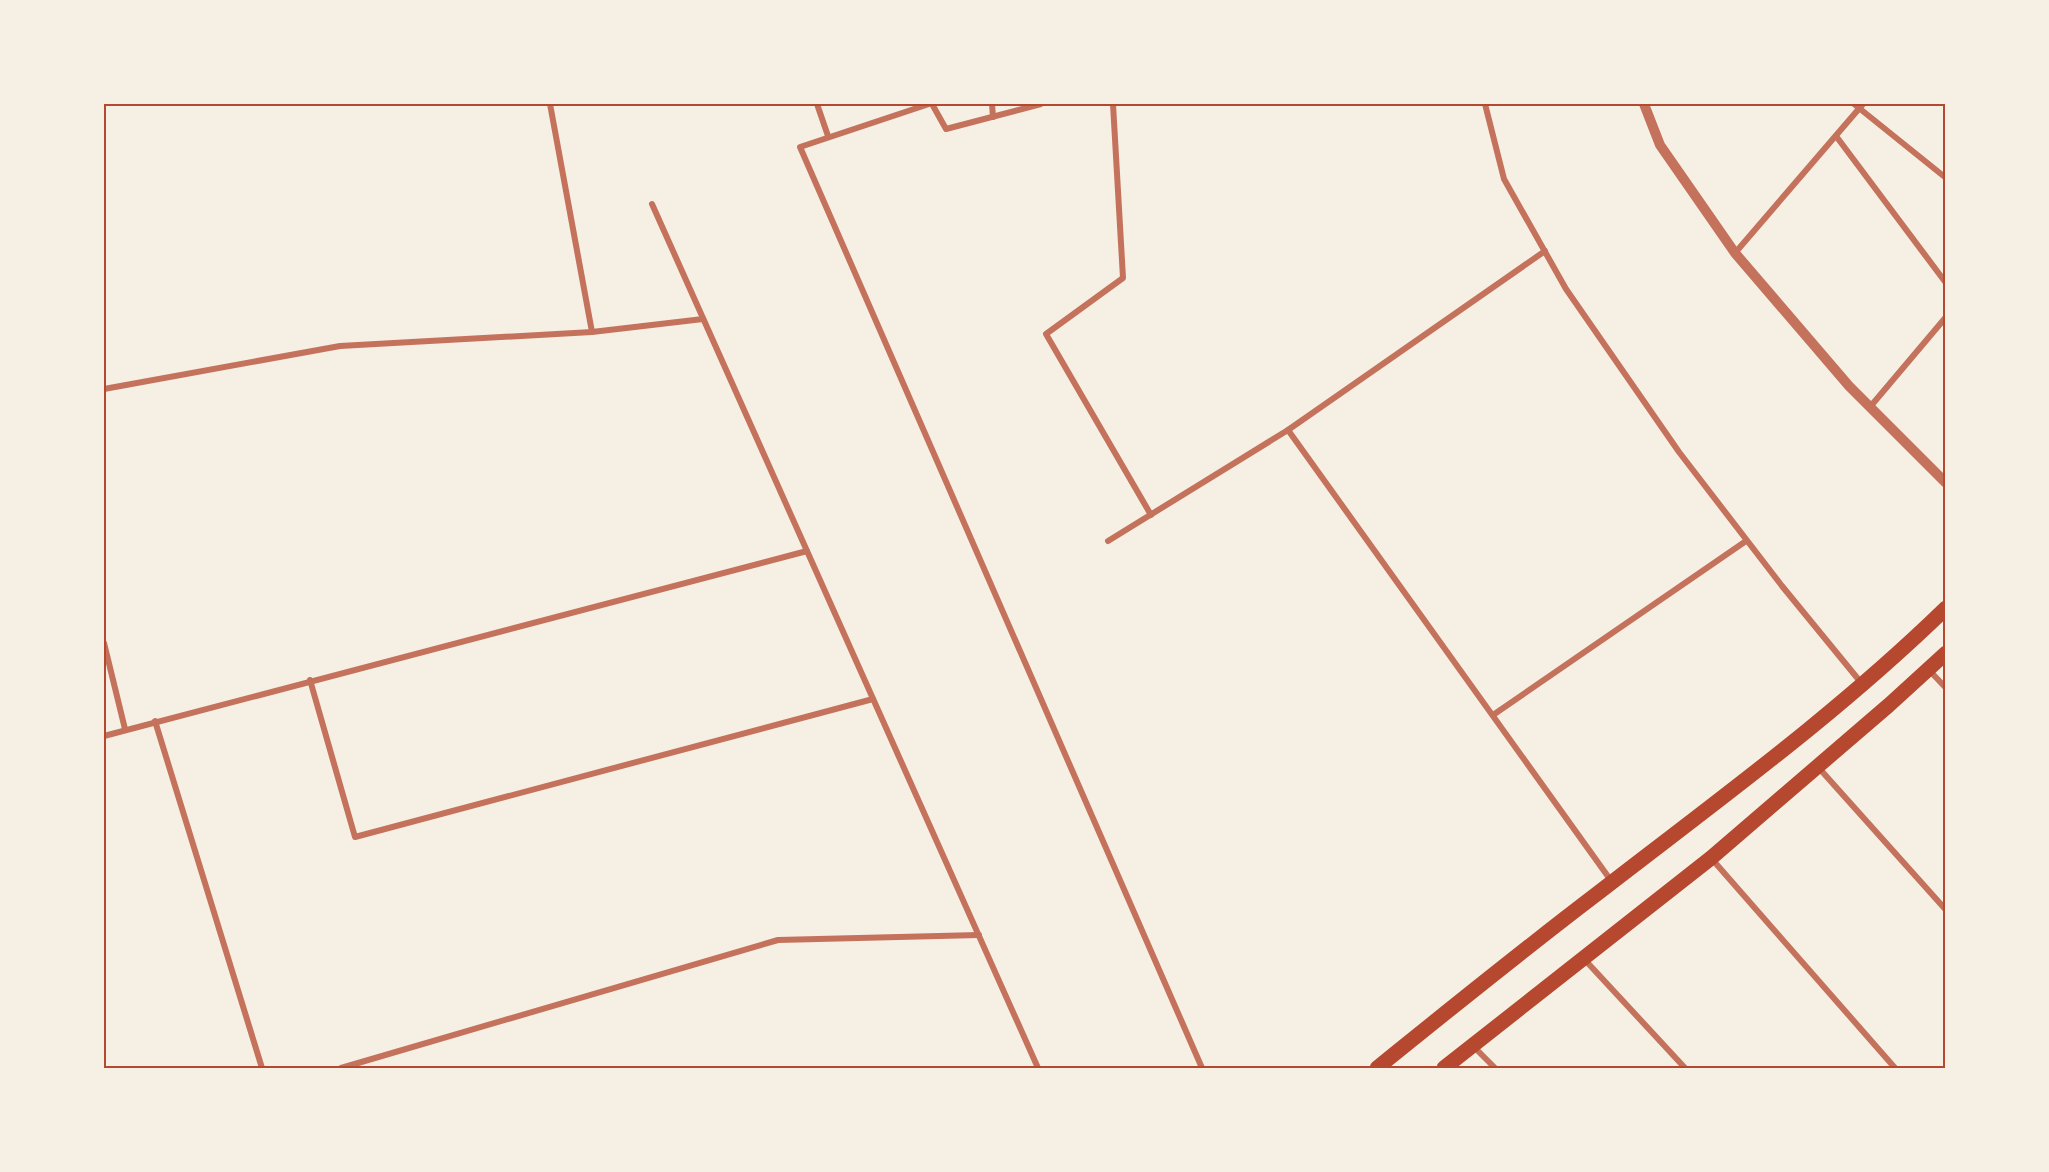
<svg xmlns="http://www.w3.org/2000/svg" width="2049" height="1172" viewBox="0 0 2049 1172" font-family="'Titillium Web',sans-serif">
  <style>
    .lines { fill: none; stroke-linecap: round; stroke-linejoin: round }
    .minor { stroke: #c5725c; stroke-width: 6 }
    .tertiary { stroke: #c5725c; stroke-width: 10 }
    .primary { stroke: #b5482f; stroke-width: 15 }
    .neatline { fill: none; stroke: #b5482f; stroke-width: 2 }
  </style>
  <rect width="100%" height="100%" fill="#f6efe4"/>
  <g class="lines">
    <g class="minor">
      <path d="M550,104L592,332"/>
      <path d="M817,104L828,136"/>
      <path d="M929,104L800,147L1202,1068"/>
      <path d="M932,104L946,129L1041,104"/>
      <path d="M992,104L993,117"/>
      <path d="M1113,104L1123,278L1046,334L1151,515"/>
      <path d="M1485,104L1504,179L1566,289L1679,452L1782,586L1863,685"/>
      <path d="M1854,104L1946,178"/>
      <path d="M1836,136L1946,283"/>
      <path d="M652,204L1038,1068"/>
      <path d="M1735,253L1863,104"/>
      <path d="M104,389L340,346L592,332L703,319"/>
      <path d="M1870,407L1946,317"/>
      <path d="M1288,430L1612,882"/>
      <path d="M1108,541L1288,430L1545,251"/>
      <path d="M104,643L125,729"/>
      <path d="M1928,669L1946,688"/>
      <path d="M310,680L355,837L873,699"/>
      <path d="M1493,715L1746,541"/>
      <path d="M155,721L262,1068"/>
      <path d="M104,736L807,551"/>
      <path d="M1818,767L1946,910"/>
      <path d="M1711,858L1895,1068"/>
      <path d="M1585,960L1685,1068"/>
      <path d="M1473,1046L1495,1068"/>
      <path d="M341,1068L778,940L979,935"/>
    </g>
    <path class="tertiary" d="M1644,104L1660,145L1735,253L1849,386L1946,483"/>
    <g class="primary">
      <path d="M1377,1068C1450,1009 1523,950 1598,893C1718,800 1836,715 1946,608"/>
      <path d="M1444,1068L1711,858L1889,705L1946,653"/>
    </g>
  </g>
  <rect width="2049" height="1172" fill="none" stroke="#f6efe4" stroke-width="210"/>
  <rect x="105" y="105" width="1839" height="962" class="neatline"/>
</svg>
